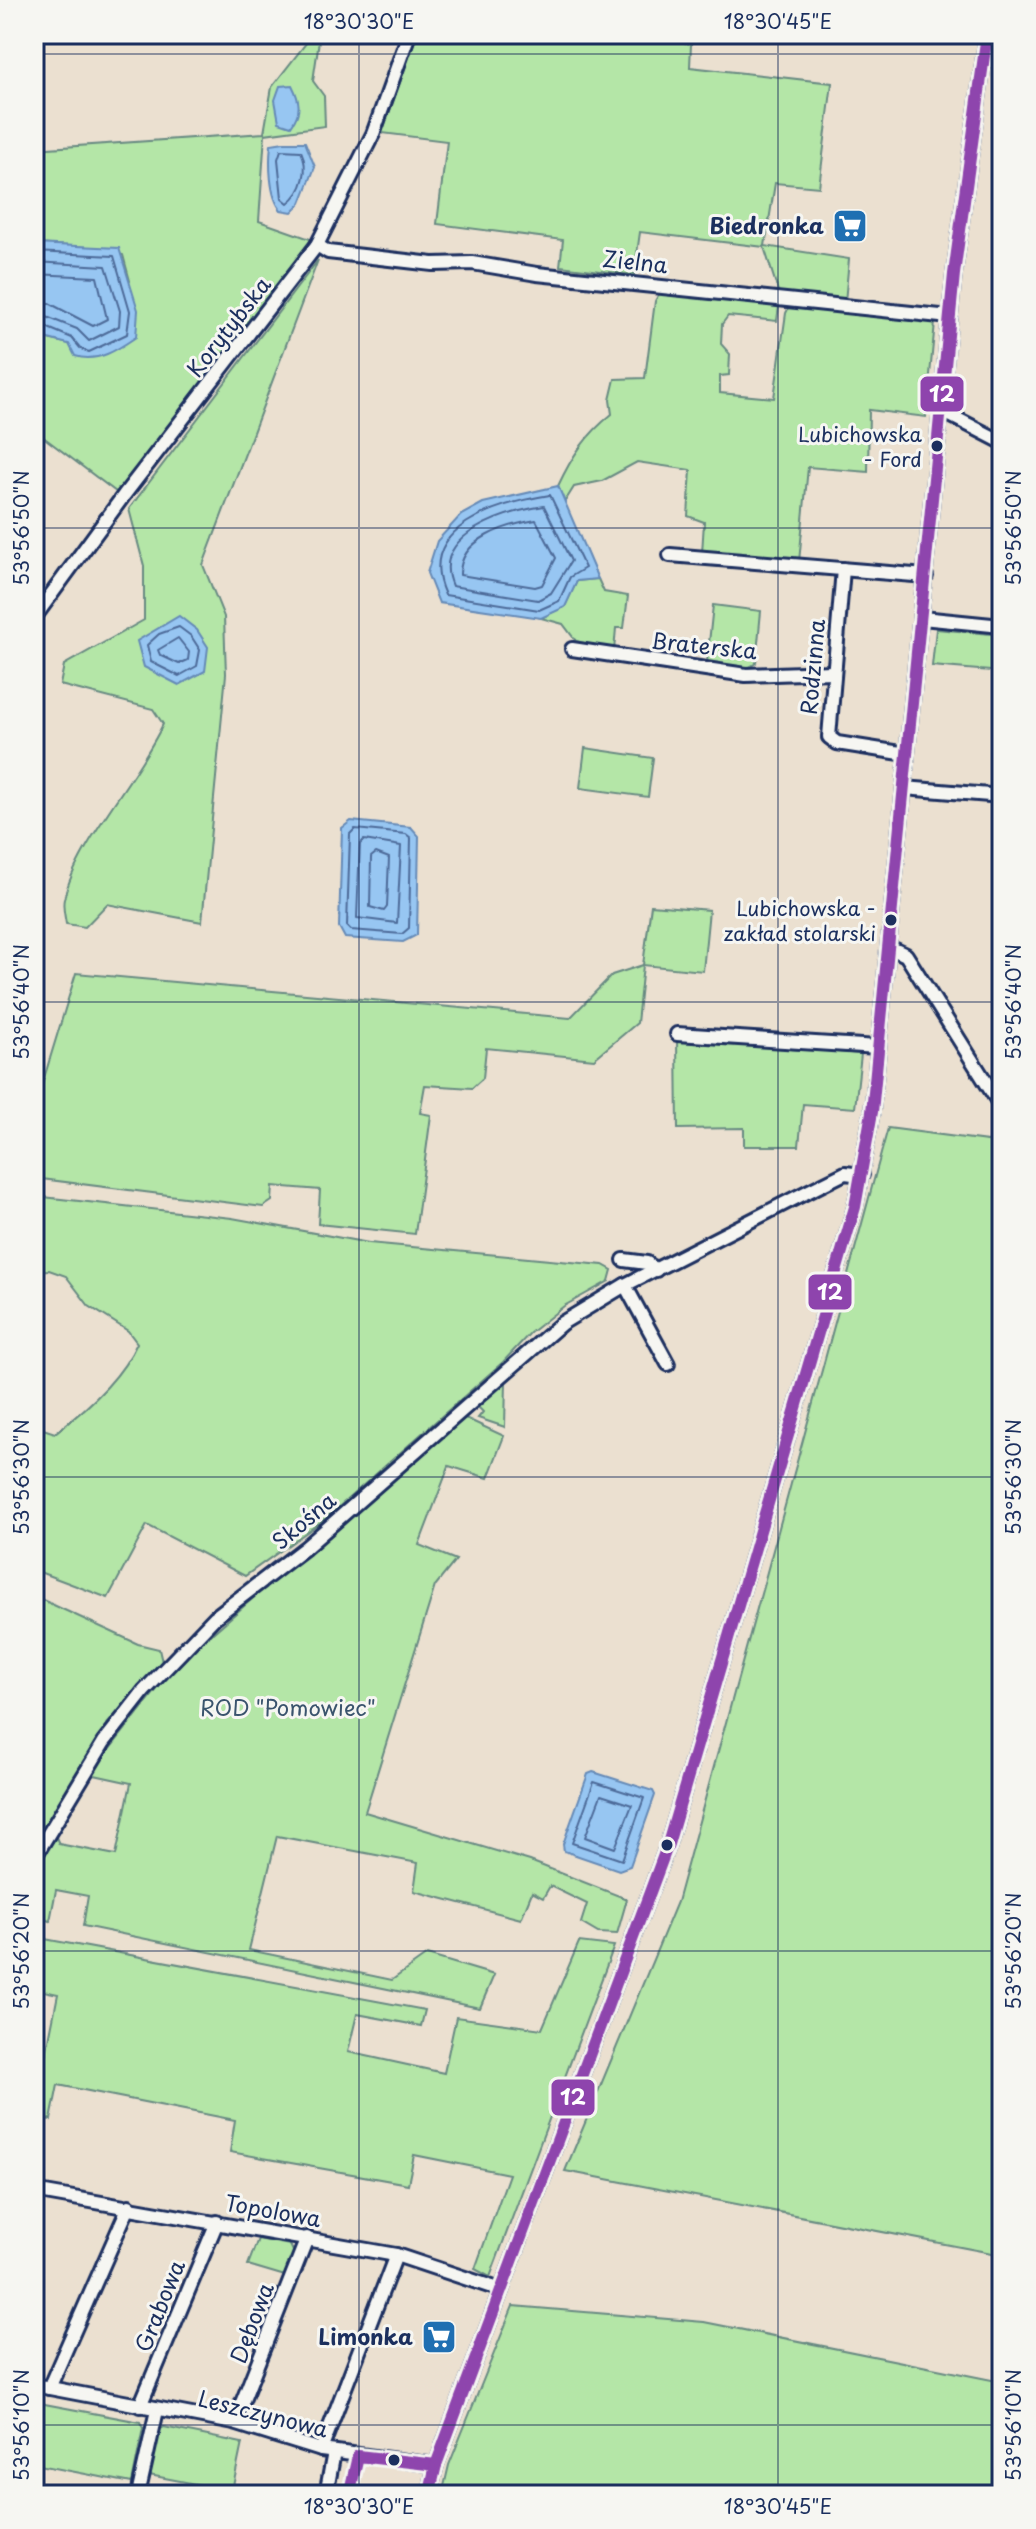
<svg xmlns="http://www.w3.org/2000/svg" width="1036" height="2529" viewBox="0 0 1036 2529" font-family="'Playpen Sans',sans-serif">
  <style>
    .green { fill: #b4e6a7; stroke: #688a82; stroke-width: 2 }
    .water { fill: #97c6f2; stroke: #658ab7; stroke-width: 2 }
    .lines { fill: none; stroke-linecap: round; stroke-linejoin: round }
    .shore { stroke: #4d6b99; stroke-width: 2 }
    .minor-casing { stroke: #1b2f5e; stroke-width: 18 }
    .minor { stroke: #f6f6f2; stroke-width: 12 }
    .bus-1-casing { stroke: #f6f6f2; stroke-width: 18 }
    .bus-1 { stroke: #8e44ad; stroke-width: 12 }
    .ticks { fill: none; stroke: #1b2f5e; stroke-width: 2; stroke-opacity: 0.45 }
    .bus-dot { fill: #1b2f5e; stroke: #f6f6f2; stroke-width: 3 }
    .labels { text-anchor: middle; stroke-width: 6; stroke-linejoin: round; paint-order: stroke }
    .bus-label { font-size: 20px; fill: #1b2f5e; stroke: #f6f6f2; text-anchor: end }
    .poi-label { font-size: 22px; font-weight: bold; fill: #1b2f5e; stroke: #f6f6f2; text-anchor: end }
    .street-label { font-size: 22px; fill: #1b2f5e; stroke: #f6f6f2 }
    .park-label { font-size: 22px; fill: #3a546d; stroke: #f6f6f2 }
    .line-badge { stroke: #f6f6f2; stroke-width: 3 }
    .badge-label { font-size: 22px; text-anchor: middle; font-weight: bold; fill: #fff }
    .neatline { fill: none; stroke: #1b2f5e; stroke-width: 3 }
    .ticks-label { font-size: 20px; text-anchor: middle; fill: #1b2f5e }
  </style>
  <rect width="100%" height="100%" fill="#ebe0d0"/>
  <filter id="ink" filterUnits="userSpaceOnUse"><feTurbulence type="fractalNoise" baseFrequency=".0125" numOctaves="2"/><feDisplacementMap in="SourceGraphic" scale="16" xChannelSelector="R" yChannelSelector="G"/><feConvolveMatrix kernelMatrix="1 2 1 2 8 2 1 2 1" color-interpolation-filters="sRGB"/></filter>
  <g filter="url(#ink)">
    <g class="green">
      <path d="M309,34H320L313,81L324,96L325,126L265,134L259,221L313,240L124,498L34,430V328L44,338L69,344L130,281L123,255L88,247L34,244V149L264,133L272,87L310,38Z"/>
      <path d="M417,34H618L691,44L690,67L832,83L819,187L775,183L765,246L849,259L845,302L779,294L764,247L640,232L634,275L560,266L563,240L437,224L447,141L382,133Z"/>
      <path d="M318,260L203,565L224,617L226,674L202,922L107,904L85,927L66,924C65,916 62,907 64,899C76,845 138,778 163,724L153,709L60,685L64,665L144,620V566L129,509Z"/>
      <path d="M662,288L774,300L779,306L777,321L728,316L722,324L721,344L730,354L729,375L720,376V393L774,398L786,313L791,303L935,322L926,417L869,410L868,472L808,467L799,562L702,553L704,522L688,516L691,470L637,462L602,481L574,487L564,503L558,486C572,456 586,435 612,414L610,400L615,379L645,378L655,301Z"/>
      <path d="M598,579L604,592L628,596L624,628H616L614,651L576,641L563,624L541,618L565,606L577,581Z"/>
      <path d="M713,605L761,611L756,663L748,668L707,662Z"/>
      <path d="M936,629L1002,635V672L932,666Z"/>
      <path d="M585,748L653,758L648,797L580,788Z"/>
      <path d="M651,905L709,910L703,971L643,965L637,1023L594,1059L486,1048L483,1078L472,1088L425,1085L420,1113L431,1115L415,1234L318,1224L320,1190L273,1186L272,1201L263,1207L34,1178V1111L76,973L570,1018L612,975L643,965Z"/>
      <path d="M677,1038L861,1054L855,1108L803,1104L799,1146H744V1128L678,1129Z"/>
      <path d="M888,1128L1002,1143V2255L565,2171L677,1902Z"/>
      <path d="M34,1196L232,1218L369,1243L603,1265L612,1270L609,1281L564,1306L530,1333L503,1362L325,1519L245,1576L147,1525L108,1598L34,1570V1426L55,1433C87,1409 121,1379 137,1343L128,1331L89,1306L66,1276L49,1270L34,1271Z"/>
      <path d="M505,1379L506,1381L505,1427L478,1418L483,1412L477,1406Z"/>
      <path d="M463,1417L504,1436L488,1478L449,1466L419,1545L456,1560L435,1586L365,1812L530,1861L627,1899L617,1934L598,1933L581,1923L587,1904L550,1886L543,1898L532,1892L521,1919L414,1891L418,1863L277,1836L249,1950L392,1980L427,1955L494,1975L480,2008L83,1926L88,1896L56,1890L50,1921L34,1917V1871L55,1835L59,1844L116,1855L131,1783L90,1774L178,1663Z"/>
      <path d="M34,1596L138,1644L159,1649L162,1662L107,1724L34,1846Z"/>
      <path d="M34,1937L425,2010L421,2026L357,2014L348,2052L444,2073L456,2017L542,2029L579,1942L614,1946L490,2277L475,2269L509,2174L414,2155L408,2184L230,2152L235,2120L58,2085L51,2120L34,2117V2080H41L58,1994L34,1989Z"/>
      <path d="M258,2239L290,2245L294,2253L285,2276L248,2265Z"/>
      <path d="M513,2306L704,2322L1002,2382V2495H442L449,2465Z"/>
      <path d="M34,2402L140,2422L143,2428L132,2483L34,2464Z"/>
      <path d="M164,2427L242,2443L232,2491L149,2475L158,2431Z"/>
    </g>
    <g class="water">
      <path d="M292,85C300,101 302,111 291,126L279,122L275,100L280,86Z"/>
      <path d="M284,142H305L315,167L301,203L292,212L281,210C269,196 269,162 271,144Z"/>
      <path d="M34,244L119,248L138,310L136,337C117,350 98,363 75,356L69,344L44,338L34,328V293L38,285Z"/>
      <path d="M558,486L598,579L577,581L565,607L541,618L439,603L427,573L437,541L461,515L483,503Z"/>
      <path d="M179,616L197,630L208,647L205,671L179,685L144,667L137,641Z"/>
      <path d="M351,821L411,827L419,836L417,935L403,942L345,938L339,927L342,828Z"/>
      <path d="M593,1772L653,1791L655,1795L630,1866L619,1870L564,1851L563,1844L588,1774Z"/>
    </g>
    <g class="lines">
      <g class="shore">
        <path d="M281,150L301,151C309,168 304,191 288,203L282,198L278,159Z"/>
        <path d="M34,252L114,256L130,311L127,334L89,352L81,349L72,338L34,322"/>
        <path d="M34,262L106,266L120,311L119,326L89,341L77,329L34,312"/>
        <path d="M34,274L97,277L107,319L93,326L49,303L34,300"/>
        <path d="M550,495L585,568L570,577L559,601L539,610L445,595C414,527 499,503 550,495Z"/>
        <path d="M544,506L571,561L551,593L538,600L452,586C429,534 507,512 544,506Z"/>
        <path d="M536,520L556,558L542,585L535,587L460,575C459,538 507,525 536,520Z"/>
        <path d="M179,627L191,636L200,650L197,666L179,676L151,662L147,645L159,634Z"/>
        <path d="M178,638L189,652L188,660L179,664L160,655L158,650Z"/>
        <path d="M355,829L406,834L411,838L409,928L402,934L351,930L347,926L350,834Z"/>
        <path d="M364,840L401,846L397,923L357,918L360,844Z"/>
        <path d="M376,853L389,858L387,907L384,911L370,907L371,857Z"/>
        <path d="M594,1782L644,1798L622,1860L572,1843Z"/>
        <path d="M601,1795L632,1805L615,1848L585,1837Z"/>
      </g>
      <g class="minor-casing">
        <g id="minor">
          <path d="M317,245L328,252L433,264L472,263L537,274L950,317"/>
          <path d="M942,411L1002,442"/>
          <path d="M670,555L926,576"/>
          <path d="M843,569L829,737L837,743L907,754"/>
          <path d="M34,618L124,495L317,245L373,134L409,34"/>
          <path d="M922,618L1002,626"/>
          <path d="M572,649L746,675L832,672"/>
          <path d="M904,788L1002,796"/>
          <path d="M889,947L906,955L1002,1108"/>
          <path d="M677,1034L878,1047"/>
          <path d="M624,1260L647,1263L656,1270"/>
          <path d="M625,1285L668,1364"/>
          <path d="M34,1858L104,1742L144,1691L215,1617L305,1548L562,1323L625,1285L807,1192L845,1173L862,1175"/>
          <path d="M34,2191L396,2255L501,2290"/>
          <path d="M34,2385L234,2423L321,2450L436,2465"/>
          <path d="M49,2388L129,2206"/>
          <path d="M140,2406L217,2222"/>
          <path d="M234,2423L307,2238"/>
          <path d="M321,2450L396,2255"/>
          <path d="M138,2495L157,2410"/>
          <path d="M326,2495L334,2452"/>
          <path d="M429,2495L436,2465L668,1844L855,1207L872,1112L954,274L987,34"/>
        </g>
      </g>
      <use href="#minor" class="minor"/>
      <g class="bus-1-casing">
        <g id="bus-1">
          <path d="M349,2495L358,2456L436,2465"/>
          <path d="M429,2495L436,2465L668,1844L855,1207L872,1112L954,274L987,34"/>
        </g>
      </g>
      <use href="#bus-1" class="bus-1"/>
    </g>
  </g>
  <path class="ticks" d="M359,34V2495M778,34V2495M34,54H1002M34,528H1002M34,1002H1002M34,1477H1002M34,1951H1002M34,2425H1002"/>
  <defs>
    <g id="supermarket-square" transform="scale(1.8)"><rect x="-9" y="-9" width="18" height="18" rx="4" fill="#1f6fb2" stroke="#f6f6f2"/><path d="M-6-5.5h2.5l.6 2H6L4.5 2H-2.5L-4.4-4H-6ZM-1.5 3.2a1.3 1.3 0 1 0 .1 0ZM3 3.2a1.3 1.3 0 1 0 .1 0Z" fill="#fff"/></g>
  </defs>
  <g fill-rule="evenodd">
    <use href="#supermarket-square" x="850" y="226"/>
    <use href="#supermarket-square" x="439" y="2337"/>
  </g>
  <g class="bus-dot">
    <circle cx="937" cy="446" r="7"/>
    <circle cx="891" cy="920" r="7"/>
    <circle cx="667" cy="1845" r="7"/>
    <circle cx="394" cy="2460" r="7"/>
  </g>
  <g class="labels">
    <g class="bus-label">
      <text x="922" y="442">Lubichowska<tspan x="922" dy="25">- Ford</tspan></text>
      <text x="876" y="916">Lubichowska -<tspan x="876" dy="25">zakład stolarski</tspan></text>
    </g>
    <g class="poi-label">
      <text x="824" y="234">Biedronka</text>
      <text x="413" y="2345">Limonka</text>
    </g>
    <g class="street-label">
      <text transform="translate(635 262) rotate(6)" y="8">Zielna</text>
      <text transform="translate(229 327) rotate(-52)" y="8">Korytybska</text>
      <text transform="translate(704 646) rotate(6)" y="8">Braterska</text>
      <text transform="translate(813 667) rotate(-85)" y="8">Rodzinna</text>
      <text transform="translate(304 1521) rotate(-40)" y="8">Skośna</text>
      <text transform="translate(273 2211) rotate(10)" y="8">Topolowa</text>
      <text transform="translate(160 2306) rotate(-68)" y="8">Grabowa</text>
      <text transform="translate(252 2323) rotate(-69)" y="8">Dębowa</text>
      <text transform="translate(263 2414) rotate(14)" y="8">Leszczynowa</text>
    </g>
    <g class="park-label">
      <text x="288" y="1716">ROD "Pomowiec"</text>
    </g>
  </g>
  <g class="line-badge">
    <rect x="919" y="375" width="46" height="38" rx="8" fill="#8e44ad"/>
    <rect x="807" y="1273" width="46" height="38" rx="8" fill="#8e44ad"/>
    <rect x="550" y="2078" width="46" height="39" rx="8" fill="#8e44ad"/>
  </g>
  <g class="badge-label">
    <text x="942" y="402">12</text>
    <text x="830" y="1300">12</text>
    <text x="573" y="2105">12</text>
  </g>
  <rect width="1036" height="2529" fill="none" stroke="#f6f6f2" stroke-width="88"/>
  <rect x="44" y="44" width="948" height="2441" class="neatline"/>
  <g class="ticks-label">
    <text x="359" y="29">18°30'30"E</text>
    <text x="778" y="29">18°30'45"E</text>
    <text transform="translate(22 528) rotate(-90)" y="7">53°56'50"N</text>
    <text transform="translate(1014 528) rotate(-90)" y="7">53°56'50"N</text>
    <text transform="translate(22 1002) rotate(-90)" y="7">53°56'40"N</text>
    <text transform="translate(1014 1002) rotate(-90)" y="7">53°56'40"N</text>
    <text transform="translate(22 1477) rotate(-90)" y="7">53°56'30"N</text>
    <text transform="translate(1014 1477) rotate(-90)" y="7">53°56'30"N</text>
    <text transform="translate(22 1951) rotate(-90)" y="7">53°56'20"N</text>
    <text transform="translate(1014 1951) rotate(-90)" y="7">53°56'20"N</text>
    <text transform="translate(22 2425) rotate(-90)" y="7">53°56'10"N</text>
    <text transform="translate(1014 2425) rotate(-90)" y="7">53°56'10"N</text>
    <text x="359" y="2514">18°30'30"E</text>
    <text x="778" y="2514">18°30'45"E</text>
  </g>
</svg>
